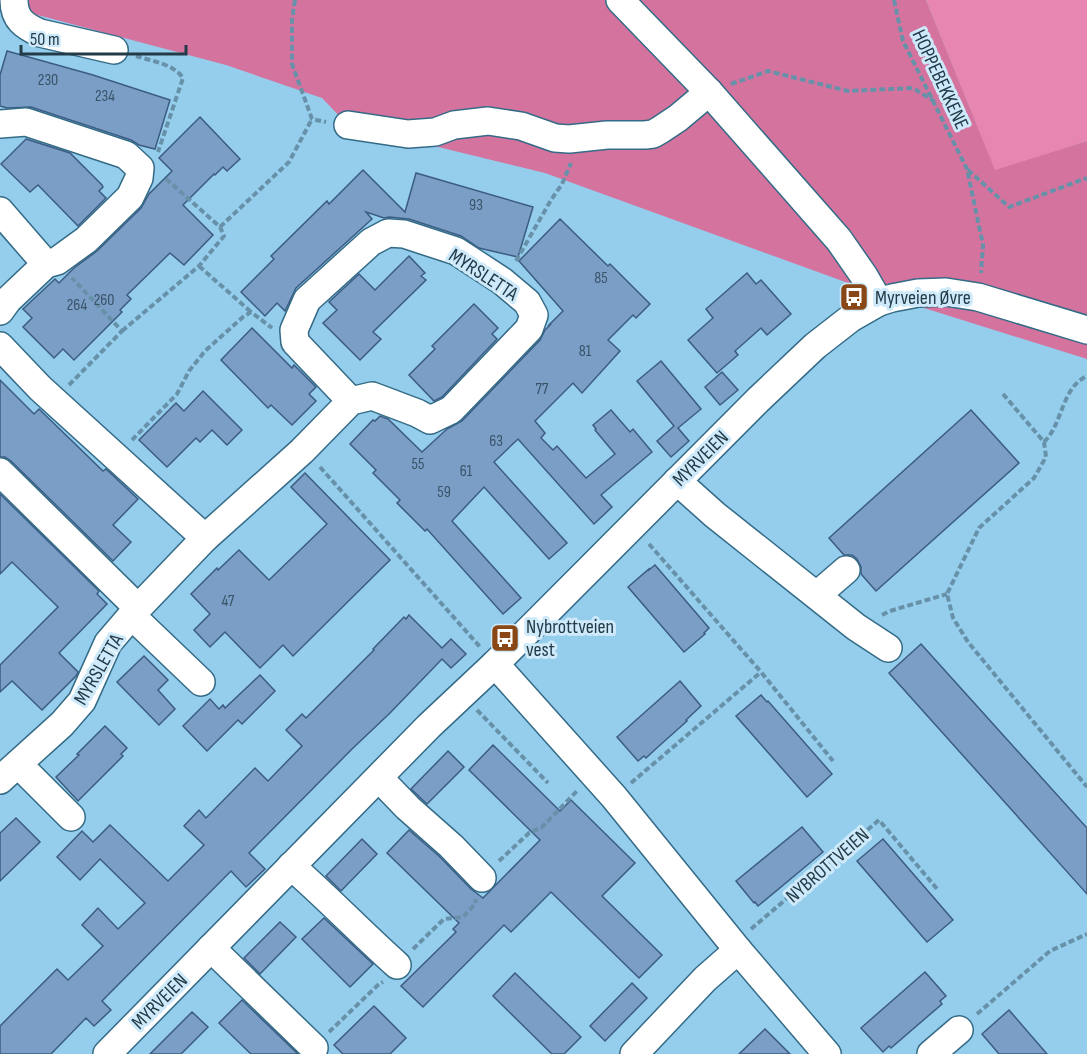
<svg xmlns="http://www.w3.org/2000/svg" width="1087" height="1054" viewBox="0 0 1087 1054" font-family="'Sofia Sans Condensed',sans-serif">
  <style>
    .green { fill: #e787b1 }
    .forest { fill: #d5739f }
    .building { fill: #7b9ec7; stroke: #3c5c82; stroke-width: 1.5 }
    .lines { fill: none; stroke-linecap: round; stroke-linejoin: round }
    .minor-casing { stroke: #346b86; stroke-width: 30 }
    .path { stroke: #6791a9; stroke-width: 4; stroke-dasharray: 6 3; stroke-linecap: butt }
    .minor { stroke: #fff; stroke-width: 27 }
    .labels { text-anchor: middle; stroke-width: 6; stroke-linejoin: round; paint-order: stroke }
    .number-label { font-size: 16px; fill: #395367 }
    .street-label { font-size: 20px; fill: #233a47; stroke: #ceeafa }
    .poi-label { font-size: 20px; fill: #233a47; stroke: #ceeafa; text-anchor: start }
  </style>
  <rect width="100%" height="100%" fill="#95cdec"/>
  <path class="green" d="M926,0H1087V141L995,171Z"/>
  <path class="forest" d="M0,0H926L995,170L1087,141V359L873,292L545,173L348,125L322,98L226,65L0,5Z"/>
  <g class="building">
    <path d="M7,51L93,75L170,100L155,149L139,145L131,140L31,107L7,108L0,106V75Z"/>
    <path d="M200,117L240,159L227,171L223,167L215,175L214,174L183,205L213,235L184,265L170,253L127,295L131,299L120,310L122,312L74,360L63,349L54,358L23,327L32,318L23,309L55,279L59,283L74,268L97,251L141,208L149,194L172,171L159,158Z"/>
    <path d="M26,139L70,153L102,185L103,187L99,191L106,198L78,226L38,185L30,192L1,164Z"/>
    <path d="M363,170L405,212L416,173L533,207L518,257L479,248L461,236L409,219L389,217L384,218L366,212L372,219L296,288L285,311L277,303L265,316L241,292L274,259L271,256L327,201L329,204Z"/>
    <path d="M560,219L608,266L610,264L650,304L636,318L633,315L608,340L620,351L582,393L573,383L535,421L545,433L541,438L553,450L557,446L586,478L615,454L595,430L596,429L593,425L611,410L630,432L633,429L652,452L601,495L612,507L594,524L518,439L494,462L567,543L549,559L484,487L452,521L521,598L503,614L427,529L425,531L397,503L400,500L373,473L376,470L350,444L373,420L375,421L380,416L388,419L422,452L447,429L462,421L540,340L545,330L550,325H549L563,311L519,261Z"/>
    <path d="M409,256L425,273L421,276L426,280L373,332L381,339L360,360L323,323L337,310L329,302L359,274L375,290Z"/>
    <path d="M747,273L756,284L761,280L791,314L767,335L761,328L735,351L738,355L717,373L688,340L713,318L706,309Z"/>
    <path d="M474,304L498,328L492,334L497,339L442,397L434,401L409,375L435,349L432,346Z"/>
    <path d="M252,328L292,368L294,365L316,387L309,394L316,401L292,425L271,405L268,408L221,360Z"/>
    <path d="M661,361L701,409L678,428L689,441L671,457L657,441L674,426L637,381Z"/>
    <path d="M722,372L738,390L720,405L705,387Z"/>
    <path d="M0,380L34,414L39,409L103,471L106,469L138,499L113,525L131,542L113,561L11,461L5,457H0Z"/>
    <path d="M203,391L242,430L227,445L212,430L200,442L196,438L167,467L139,440L176,403L184,411Z"/>
    <path d="M971,410L1019,463L876,591L861,574V567L857,559L852,555H844L829,538Z"/>
    <path d="M305,473L390,560L293,656L283,645L260,668L225,632L210,647L194,630L210,614L191,594L217,568L218,570L239,550L269,580L327,524L291,487Z"/>
    <path d="M0,494L99,591L97,594L107,604L59,653L78,672L76,676L42,710L12,681L0,692V665L58,607L12,562L0,574Z"/>
    <path d="M655,565L709,628L704,633L705,634L684,652L628,587L649,569V570Z"/>
    <path d="M409,615L442,648L451,639L466,654L451,668L442,659L390,713L352,749L249,853L265,869L246,887L231,871L102,1001L111,1010L94,1026L86,1018L51,1054H0V1026L57,969L68,980L103,946L82,925L98,908L118,929L145,903L100,859L80,880L57,857L82,831L93,842L110,825L168,881L204,845L184,826L199,810L206,818L255,768L268,781L302,746L286,730L302,714L306,718L374,650L373,649L404,617L406,619Z"/>
    <path d="M921,644L1087,828V894L889,673Z"/>
    <path d="M144,656L168,680L158,690L175,709L159,725L117,682Z"/>
    <path d="M260,675L275,691L242,724L238,720L207,751L183,726L210,699L219,709L223,705L225,708Z"/>
    <path d="M680,681L701,706L686,720L687,721L659,746L646,758L644,756L638,761L617,737Z"/>
    <path d="M761,695L767,702L768,701L832,774L807,797L736,716Z"/>
    <path d="M105,726L127,748L121,754L123,756L78,801L56,777L79,755L77,754Z"/>
    <path d="M493,745L560,811L571,800L635,863L602,896L662,955L639,978L551,892L511,932L504,925L423,1007L401,986L456,932L453,929L459,923L387,853L409,830L440,857L471,889L483,898L540,840L469,770Z"/>
    <path d="M448,751L464,767L427,804L411,789Z"/>
    <path d="M16,818L40,842L0,881V833Z"/>
    <path d="M802,827L823,852L758,906L755,902L754,903L736,881Z"/>
    <path d="M362,839L377,854L341,891L326,876Z"/>
    <path d="M883,839L953,920L927,942L857,861Z"/>
    <path d="M324,918L373,964L350,987L302,939Z"/>
    <path d="M280,922L296,937L260,974L244,958Z"/>
    <path d="M925,972L946,996L940,1001L942,1004L891,1048L889,1046L883,1052L861,1028Z"/>
    <path d="M515,973L581,1037L564,1054H552L493,996Z"/>
    <path d="M632,983L647,998L605,1041L590,1026Z"/>
    <path d="M242,1000L298,1054H251L219,1023Z"/>
    <path d="M374,1006L406,1038L390,1054H343L334,1045Z"/>
    <path d="M1009,1010L1047,1054H999L982,1034Z"/>
    <path d="M192,1012L208,1027L181,1054H150Z"/>
    <path d="M765,1029L790,1054H739Z"/>
  </g>
  <g class="lines">
    <g class="minor-casing">
      <g id="minor">
        <path d="M14,0C14,19 24,26 40,33L114,50"/>
        <path d="M620,0L709,92L839,240L864,276L879,302"/>
        <path d="M0,124L26,122L126,155L140,168L139,178L130,197L86,240L57,261L46,264L8,300L0,311"/>
        <path d="M348,125L408,134L435,132L454,125L488,121L521,126L555,138L569,139L607,135H645L653,134L660,130L678,118L709,92"/>
        <path d="M0,211L46,264"/>
        <path d="M0,346L40,388L205,538"/>
        <path d="M0,472L138,608"/>
        <path d="M677,481L715,515L856,627L888,648"/>
        <path d="M817,595L846,570"/>
        <path d="M132,616L201,682"/>
        <path d="M495,664L614,797L738,950L827,1054"/>
        <path d="M19,765L71,817"/>
        <path d="M379,778L408,808L451,846L482,878"/>
        <path d="M0,780L62,724L82,701L108,643L138,608L205,538L302,451L351,401L372,396L417,413L430,420L451,410L529,329L534,315L527,302L502,281L456,251L404,234L388,233L371,242L307,300L294,330L295,342L351,401"/>
        <path d="M291,866C328,898 361,933 397,965"/>
        <path d="M211,948L314,1048"/>
        <path d="M107,1054L429,726L495,664L758,400L815,346L851,318L879,302L892,298L918,293L946,292L978,297L1087,330"/>
        <path d="M634,1054L705,979L738,950"/>
        <path d="M931,1054L959,1030"/>
      </g>
    </g>
    <g class="path">
      <path d="M295,0L292,20V64L312,119L326,122"/>
      <path d="M894,0L903,41L967,169L983,245L981,273"/>
      <path d="M136,56C151,61 174,64 183,78L158,152"/>
      <path d="M731,84L768,71L848,91L913,88L934,101"/>
      <path d="M968,170L1009,207L1087,178"/>
      <path d="M220,227L289,162L312,119"/>
      <path d="M516,261L551,200L562,184L571,163"/>
      <path d="M199,266L251,312"/>
      <path d="M122,331L199,266L224,236L220,227L164,177"/>
      <path d="M69,385L122,331L72,278"/>
      <path d="M1003,394L1044,442L1046,457L1034,478L979,528L947,594L953,618L968,642L1087,787"/>
      <path d="M132,440L177,394L189,371L205,351L243,317L251,312L272,328"/>
      <path d="M1044,442C1063,424 1061,388 1087,376"/>
      <path d="M320,467L481,648"/>
      <path d="M649,544L761,672L833,761"/>
      <path d="M882,615L890,611L947,594"/>
      <path d="M477,710L548,783"/>
      <path d="M631,783L761,672"/>
      <path d="M499,861L529,833L542,827L578,790"/>
      <path d="M751,929L879,820L938,890"/>
      <path d="M413,949L444,919L463,917L475,904L476,899"/>
      <path d="M977,1014L1050,951L1087,934"/>
      <path d="M329,1032L379,984L383,982"/>
    </g>
    <use href="#minor" class="minor"/>
  </g>
  <defs>
    <g id="bus-square" transform="scale(1.5)"><rect x="-9" y="-9" width="18" height="18" rx="4" fill="#894715" stroke="#ceeafa"/><path d="M-5-6H5V4H4V6H2V4H-2V6H-4V4H-5ZM-3.5-4V0h7V-4ZM-3.5 1.2v1.5H-2V1.2ZM2 1.2v1.5H3.5V1.2Z" fill="#fff"/></g>
  </defs>
  <g fill-rule="evenodd">
    <use href="#bus-square" x="854" y="297"/>
    <use href="#bus-square" x="505" y="638"/>
  </g>
  <g class="labels">
    <g class="number-label">
      <text x="48" y="85">230</text>
      <text x="105" y="101">234</text>
      <text x="476" y="210">93</text>
      <text x="601" y="283">85</text>
      <text x="104" y="305">260</text>
      <text x="77" y="310">264</text>
      <text x="585" y="356">81</text>
      <text x="542" y="394">77</text>
      <text x="496" y="446">63</text>
      <text x="418" y="469">55</text>
      <text x="466" y="476">61</text>
      <text x="444" y="497">59</text>
      <text x="228" y="606">47</text>
    </g>
    <g class="street-label">
      <text transform="translate(941 79) rotate(65)" y="7">HOPPEBEKKENE</text>
      <text transform="translate(484 274) rotate(33)" y="7">MYRSLETTA</text>
      <text transform="translate(700 458) rotate(-45)" y="7">MYRVEIEN</text>
      <text transform="translate(98 669) rotate(-60)" y="7">MYRSLETTA</text>
      <text transform="translate(827 865) rotate(-41)" y="7">NYBROTTVEIEN</text>
      <text transform="translate(159 1001) rotate(-45)" y="7">MYRVEIEN</text>
    </g>
    <g class="poi-label">
      <text x="875" y="304">Myrveien Øvre</text>
      <text x="526" y="633">Nybrottveien<tspan x="526" dy="23">vest</tspan></text>
    </g>
  </g>
  <path d="M21 45v9h165v-9" fill="none" stroke="#233a47" stroke-width="3"/>
  <text x="30" y="45" font-size="18" fill="#233a47" stroke="#ceeafa" stroke-width="4.5" paint-order="stroke">50 m</text>
</svg>
